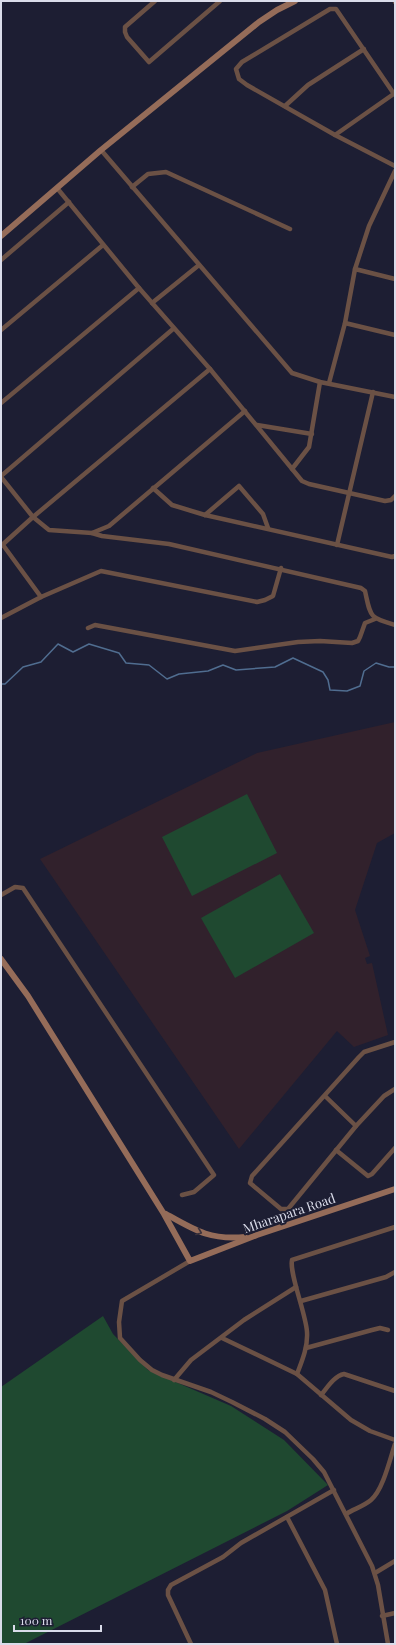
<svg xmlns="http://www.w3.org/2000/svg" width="396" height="1645" viewBox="0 0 396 1645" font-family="'Playfair Display',serif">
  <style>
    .education { fill: #31212c }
    .green { fill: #1f4930 }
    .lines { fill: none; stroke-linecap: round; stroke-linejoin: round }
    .stream { stroke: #506d90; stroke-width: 1.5 }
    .street { stroke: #6b5145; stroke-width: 4.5 }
    .secondary { stroke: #956c59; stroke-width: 6 }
    .oneway { stroke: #3b323c }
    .labels { text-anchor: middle; stroke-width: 4; stroke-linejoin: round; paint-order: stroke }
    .street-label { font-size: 13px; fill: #dadcea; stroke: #1d1e33 }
  </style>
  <rect width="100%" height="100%" fill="#1d1e33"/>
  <path class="education" d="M395,722V833L377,843L355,910L370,956L365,958L367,964L372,963L388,1035L354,1047L337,1031L239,1149L40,859L257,753Z"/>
  <g class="green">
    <path d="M247,794L277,853L192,896L162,837Z"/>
    <path d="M280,874L314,933L235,978L201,918Z"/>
    <path d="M103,1316L113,1334L148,1370L231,1406L284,1440L328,1485L287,1511L24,1644H1V1387Z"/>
  </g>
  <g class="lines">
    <path class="stream" d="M1,684H5L23,667L41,662L58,644L73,652L89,644L119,653L126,663L149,665L167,679L179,674L208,671L223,665L236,670L275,667L293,658L323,672L328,680L330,690L347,691L360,686L364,671L376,663L389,667H395"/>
    <g class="street">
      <path d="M155,1L125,27V32L127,37L149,62L220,1"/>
      <path d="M395,1V2"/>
      <path d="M394,94L336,9H330L242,62L236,69L239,79L247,85L335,135L395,166"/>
      <path d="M285,106L308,85L364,49"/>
      <path d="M335,135L395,93"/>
      <path d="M101,150L292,373L320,382L395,397"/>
      <path d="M132,187L148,174L166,172L290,229"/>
      <path d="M57,188L139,288L210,369L302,481L309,484L385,501L391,500L395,496"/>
      <path d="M1,260L69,202"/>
      <path d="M355,269L395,279"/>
      <path d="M152,303L199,265"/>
      <path d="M345,323L395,335"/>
      <path d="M1,330L103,245"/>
      <path d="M329,383L345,323L355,269L369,226L395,171"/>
      <path d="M1,403L139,288"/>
      <path d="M257,425L312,434"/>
      <path d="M292,469L309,447L320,382"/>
      <path d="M1,476L173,329"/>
      <path d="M1,477L33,517L49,530L92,533L109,526L245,411"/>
      <path d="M153,488L172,505L205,515L392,557L395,556"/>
      <path d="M205,515L239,486L263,514L268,528"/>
      <path d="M92,533L102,536L169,544L361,588L365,591C371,618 369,617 395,625"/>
      <path d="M3,545L41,597"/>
      <path d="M337,545L373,392"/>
      <path d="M1,546L33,517L210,369"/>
      <path d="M1,618L41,597L101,571L257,602L265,600L273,596L281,568"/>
      <path d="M88,628L95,625L235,651L298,642L320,641L352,643L358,641L360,637L365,623L375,619"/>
      <path d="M1,895L15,887L23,888L214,1175L194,1192L182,1195"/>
      <path d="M395,1042L364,1052L359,1057L252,1176L250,1183L281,1209H288L356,1126L384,1096L395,1089"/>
      <path d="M325,1096L356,1126"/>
      <path d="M336,1150L368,1176L372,1174L395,1148"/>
      <path d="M190,1261L122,1301L119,1322L120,1338L140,1360L152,1370L162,1375L211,1392L232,1402L265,1419L285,1432L313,1459L324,1472L372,1566L378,1585L388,1644"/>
      <path d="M301,1301L386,1277L395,1272"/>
      <path d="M222,1338L297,1374L351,1420L370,1431L395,1440"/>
      <path d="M306,1348L372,1330L380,1328L388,1330"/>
      <path d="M297,1374C302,1361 308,1347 307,1332C306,1314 289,1273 292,1260L395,1227"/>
      <path d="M174,1380L191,1360L244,1320L296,1287"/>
      <path d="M321,1395C327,1388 334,1376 344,1374L395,1391"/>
      <path d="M346,1514C354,1509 364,1506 371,1500C383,1490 390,1459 395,1444"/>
      <path d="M287,1517L325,1590L337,1644"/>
      <path d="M375,1573L395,1561"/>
      <path d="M382,1616L395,1613"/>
      <path d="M191,1644L168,1595V1590L171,1585L223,1557L241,1543L334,1490"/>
    </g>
    <g class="secondary">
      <path d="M1,236L101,150L259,22L277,10L295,1"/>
      <path d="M1,959L28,996L164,1214L190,1261L257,1235L395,1189"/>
      <path d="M166,1214C196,1231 210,1240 245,1237"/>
    </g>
  </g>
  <defs><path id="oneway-chevron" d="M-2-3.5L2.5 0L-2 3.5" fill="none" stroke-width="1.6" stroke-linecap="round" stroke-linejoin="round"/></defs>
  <use class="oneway" href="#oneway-chevron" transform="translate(199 1232) rotate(22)"/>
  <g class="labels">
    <g class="street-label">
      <text transform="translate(289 1213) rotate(-19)" y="5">Mharapara Road</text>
    </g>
  </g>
  <rect width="396" height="1645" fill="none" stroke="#dadcea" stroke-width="4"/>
  <path d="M14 1625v6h87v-6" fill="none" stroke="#dadcea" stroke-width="2"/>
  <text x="20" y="1625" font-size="12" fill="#dadcea" stroke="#1d1e33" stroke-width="3" paint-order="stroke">100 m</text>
</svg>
